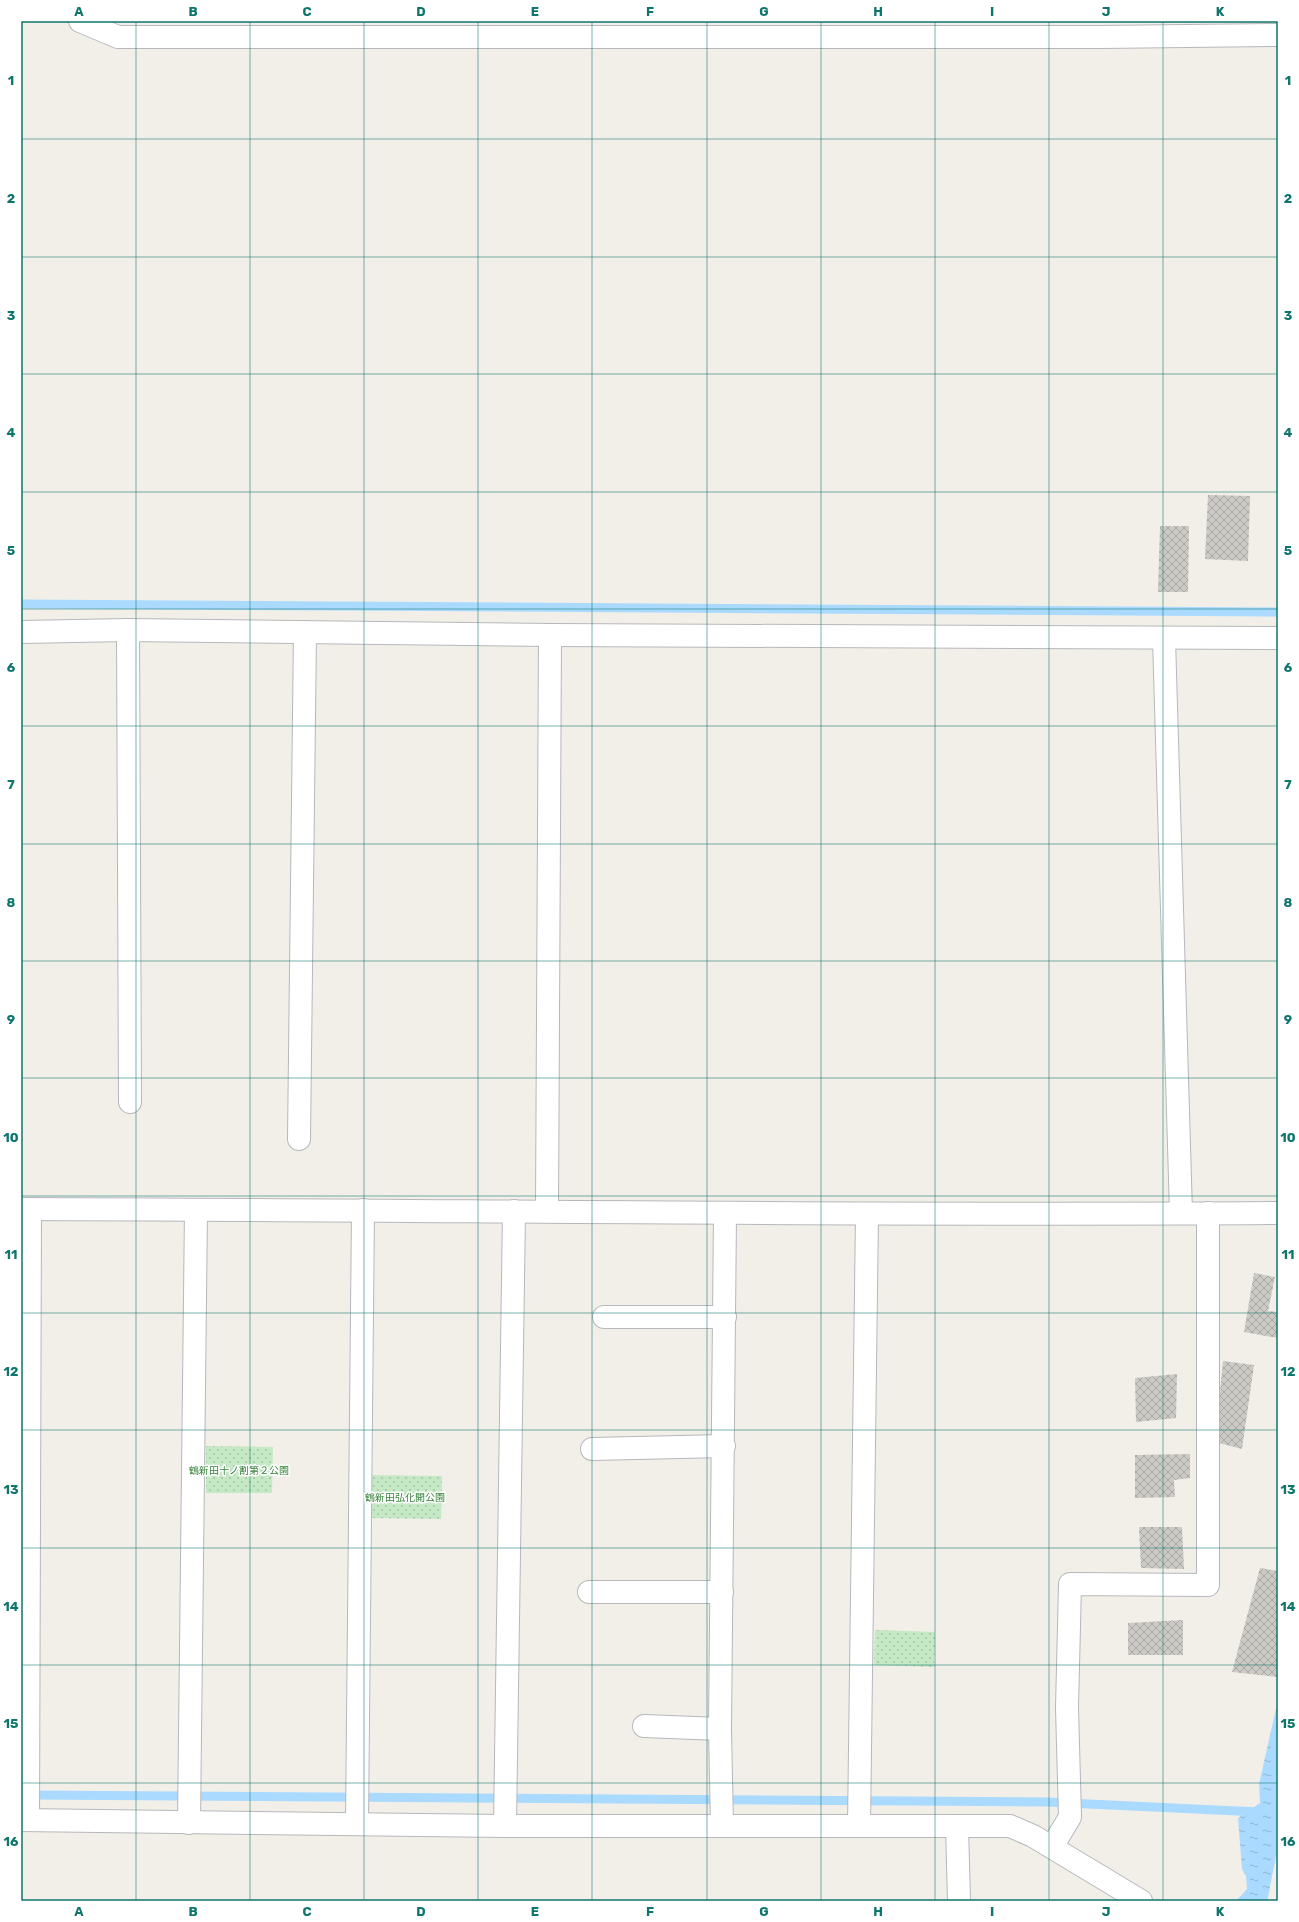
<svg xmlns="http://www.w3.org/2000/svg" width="1299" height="1922" viewBox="0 0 1299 1922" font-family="Rubik,'Noto Sans JP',sans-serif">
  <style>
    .park { fill: url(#park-dots) }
    .water { fill: url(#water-ripples) }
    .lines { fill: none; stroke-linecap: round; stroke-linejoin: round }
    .stream { stroke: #aadaff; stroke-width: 9 }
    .building { fill: url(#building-cross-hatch) }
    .street-casing { stroke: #b5b8bc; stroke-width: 24 }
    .street { stroke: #fff; stroke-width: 22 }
    .grid { fill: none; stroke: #0f766e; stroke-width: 1; stroke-opacity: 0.55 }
    .labels { text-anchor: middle; stroke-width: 3; stroke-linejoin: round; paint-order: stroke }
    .park-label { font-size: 10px; fill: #348238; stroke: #fff }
    .neatline { fill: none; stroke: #0f766e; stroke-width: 1.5 }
    .grid-label { font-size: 13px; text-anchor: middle; font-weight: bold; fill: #0f766e }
  </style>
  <defs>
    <pattern id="park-dots" width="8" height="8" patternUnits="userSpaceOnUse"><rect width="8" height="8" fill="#c5e8c5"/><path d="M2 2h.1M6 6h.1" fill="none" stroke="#a3c0a4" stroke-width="1.8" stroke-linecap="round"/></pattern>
    <pattern id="water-ripples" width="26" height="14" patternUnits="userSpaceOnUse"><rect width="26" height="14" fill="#aadaff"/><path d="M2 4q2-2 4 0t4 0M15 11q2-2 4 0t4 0" fill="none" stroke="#8eb4d2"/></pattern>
    <pattern id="building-cross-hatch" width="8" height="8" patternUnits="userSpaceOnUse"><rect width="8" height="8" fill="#cccac5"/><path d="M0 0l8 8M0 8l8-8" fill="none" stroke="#a9a8a4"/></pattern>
  </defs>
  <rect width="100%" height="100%" fill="#f1efe8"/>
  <g class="park">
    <path d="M206,1446L273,1447L272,1493H206Z"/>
    <path d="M370,1475L442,1476L441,1519L369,1518Z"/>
    <path d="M875,1630L935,1632L934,1667L874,1665Z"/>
  </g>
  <path class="water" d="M1278,1700V1846L1268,1897L1267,1901H1236L1247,1889L1246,1876L1242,1869L1238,1818L1260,1803L1259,1784Z"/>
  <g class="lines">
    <g class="stream">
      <path d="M21,604L1278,612"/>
      <path d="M28,1795L1046,1802L1259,1812"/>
    </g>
  </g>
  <g class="building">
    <path d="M1208,495L1250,496L1248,561L1205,559Z"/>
    <path d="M1160,526H1189L1188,592H1158Z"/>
    <path d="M1254,1273L1275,1277L1268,1311L1278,1312V1338L1244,1332Z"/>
    <path d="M1223,1361L1254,1365L1242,1449L1215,1442Z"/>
    <path d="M1177,1374L1176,1418L1136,1422L1135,1378Z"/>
    <path d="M1190,1454V1478L1174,1480L1175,1497L1135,1498V1455Z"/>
    <path d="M1139,1527H1182L1184,1569L1141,1568Z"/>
    <path d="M1260,1568L1278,1571V1677L1232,1672Z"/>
    <path d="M1183,1620V1655H1128V1623Z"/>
  </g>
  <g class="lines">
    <g class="street-casing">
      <g id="street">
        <path d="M80,21L118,37H1101L1278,35"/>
        <path d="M128,630L130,1102"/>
        <path d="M21,632L128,630L550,635L1278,638"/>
        <path d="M1164,639L1181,1213"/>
        <path d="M299,1139L305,632"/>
        <path d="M21,1209C440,1210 859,1216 1278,1213"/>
        <path d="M547,1211L550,635"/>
        <path d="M604,1317H725"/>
        <path d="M592,1449L724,1446"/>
        <path d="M589,1592H722"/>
        <path d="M644,1726L720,1729"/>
        <path d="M21,1820L505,1826H1010L1033,1836L1141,1901"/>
        <path d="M28,1820L30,1209"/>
        <path d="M189,1823L196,1210"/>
        <path d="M357,1823L363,1210"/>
        <path d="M505,1826L514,1211"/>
        <path d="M722,1826L720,1729L725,1214"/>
        <path d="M859,1826L867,1214"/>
        <path d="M957,1826L959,1901"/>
        <path d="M1052,1847L1070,1817L1067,1708L1070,1584L1208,1585V1213"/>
      </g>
    </g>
    <use href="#street" class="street"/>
  </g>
  <path class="grid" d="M136,21V1901M250,21V1901M364,21V1901M478,21V1901M592,21V1901M707,21V1901M821,21V1901M935,21V1901M1049,21V1901M1163,21V1901M21,139H1278M21,257H1278M21,374H1278M21,492H1278M21,609H1278M21,726H1278M21,844H1278M21,961H1278M21,1078H1278M21,1196H1278M21,1313H1278M21,1430H1278M21,1548H1278M21,1665H1278M21,1783H1278"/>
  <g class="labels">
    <g class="park-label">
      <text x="239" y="1474">鶴新田十ノ割第２公園</text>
      <text x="405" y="1501">鶴新田弘化開公園</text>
    </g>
  </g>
  <rect width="1299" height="1922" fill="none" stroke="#ffffff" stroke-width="44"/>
  <rect x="22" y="22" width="1255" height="1878" class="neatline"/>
  <g class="grid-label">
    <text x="79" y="16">A</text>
    <text x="193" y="16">B</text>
    <text x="307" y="16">C</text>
    <text x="421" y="16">D</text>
    <text x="535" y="16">E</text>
    <text x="650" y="16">F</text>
    <text x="764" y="16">G</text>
    <text x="878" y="16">H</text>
    <text x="992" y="16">I</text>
    <text x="1106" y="16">J</text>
    <text x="1220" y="16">K</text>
    <text x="11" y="85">1</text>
    <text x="1288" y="85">1</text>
    <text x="11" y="203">2</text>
    <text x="1288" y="203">2</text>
    <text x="11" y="320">3</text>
    <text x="1288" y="320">3</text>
    <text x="11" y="437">4</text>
    <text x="1288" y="437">4</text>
    <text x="11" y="555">5</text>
    <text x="1288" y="555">5</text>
    <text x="11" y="672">6</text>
    <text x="1288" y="672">6</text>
    <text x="11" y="789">7</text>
    <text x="1288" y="789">7</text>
    <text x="11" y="907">8</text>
    <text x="1288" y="907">8</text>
    <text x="11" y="1024">9</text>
    <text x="1288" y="1024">9</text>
    <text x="11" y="1142">10</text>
    <text x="1288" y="1142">10</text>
    <text x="11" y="1259">11</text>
    <text x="1288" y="1259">11</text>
    <text x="11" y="1376">12</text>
    <text x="1288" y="1376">12</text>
    <text x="11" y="1494">13</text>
    <text x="1288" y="1494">13</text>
    <text x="11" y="1611">14</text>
    <text x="1288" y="1611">14</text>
    <text x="11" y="1728">15</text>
    <text x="1288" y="1728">15</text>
    <text x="11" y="1846">16</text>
    <text x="1288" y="1846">16</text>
    <text x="79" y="1916">A</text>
    <text x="193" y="1916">B</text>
    <text x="307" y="1916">C</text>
    <text x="421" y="1916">D</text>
    <text x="535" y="1916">E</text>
    <text x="650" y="1916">F</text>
    <text x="764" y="1916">G</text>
    <text x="878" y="1916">H</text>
    <text x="992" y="1916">I</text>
    <text x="1106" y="1916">J</text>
    <text x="1220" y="1916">K</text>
  </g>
</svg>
